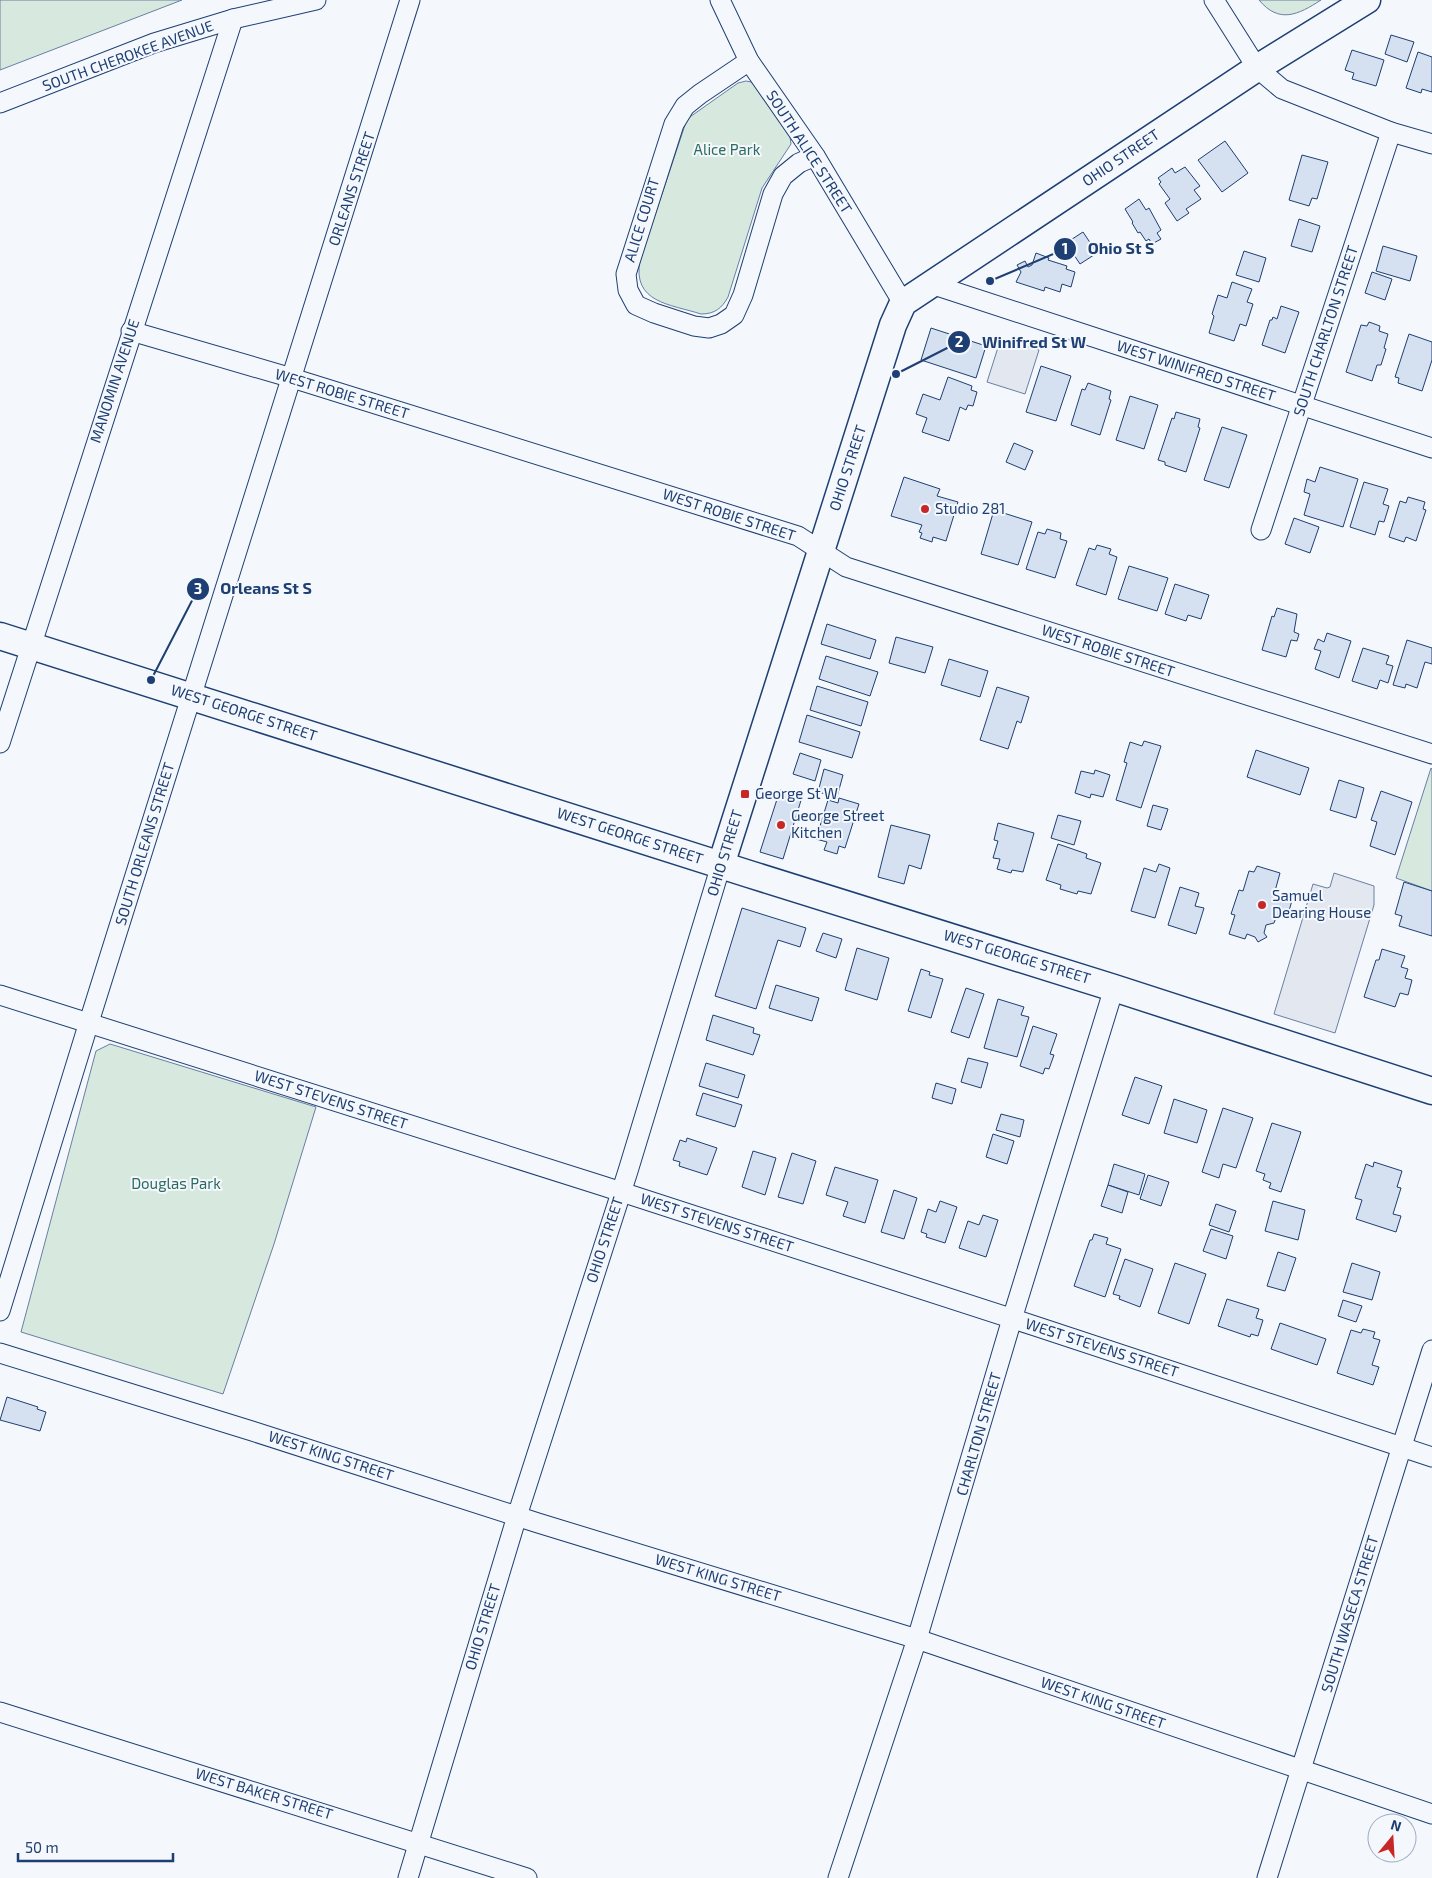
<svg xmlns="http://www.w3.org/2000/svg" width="1432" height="1878" viewBox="0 0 1432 1878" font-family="'Exo 2',sans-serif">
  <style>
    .green { fill: #d7e8df; stroke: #687fa3 }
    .parking { fill: #e3e8f0; stroke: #687fa3 }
    .building { fill: #d5e0f0; stroke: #1d3f73 }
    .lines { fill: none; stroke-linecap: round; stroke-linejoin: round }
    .street-casing { stroke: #1d3f73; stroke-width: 21 }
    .secondary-casing { stroke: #1d3f73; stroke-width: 29 }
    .street { stroke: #f4f7fb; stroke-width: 19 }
    .secondary { stroke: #f4f7fb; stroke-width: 26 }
    .poi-dot { fill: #c62828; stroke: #f4f7fb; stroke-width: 2 }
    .labels { text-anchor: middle; stroke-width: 4; stroke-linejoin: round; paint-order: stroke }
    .street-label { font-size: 15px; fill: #1d3f73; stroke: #f4f7fb }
    .park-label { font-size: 15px; fill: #2c6c60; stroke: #f4f7fb }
    .poi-label { font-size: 15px; fill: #1d3f73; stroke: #f4f7fb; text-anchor: start }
    .leader { fill: none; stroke: #1d3f73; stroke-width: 2 }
    .callout-dot { fill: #1d3f73; stroke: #f4f7fb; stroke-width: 2 }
    .mark-label { font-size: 15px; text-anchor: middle; font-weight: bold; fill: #fff }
    .callout-label { font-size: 16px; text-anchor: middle; font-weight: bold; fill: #1d3f73; stroke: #f4f7fb; stroke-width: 4; stroke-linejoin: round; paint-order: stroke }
  </style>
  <rect width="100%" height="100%" fill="#f4f7fb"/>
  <g class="green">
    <path d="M0,0H182L0,70Z"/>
    <path d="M1259,0H1321C1298,15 1279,24 1259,0Z"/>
    <path d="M746,81L756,83L790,136L791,144L762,188L728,297C722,308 715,314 701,314C670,304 632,303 640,260L687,119L738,83Z"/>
    <path d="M1431,768L1432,769V891L1396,878Z"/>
    <path d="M110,1044L316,1107L274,1244L223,1394L21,1332L96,1051Z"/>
  </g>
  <g class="parking">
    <path d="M1001,338L1039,350L1025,394L987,382Z"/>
    <path d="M1334,873L1374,886V905L1335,1033L1274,1014L1313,884L1327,888L1330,887Z"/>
  </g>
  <g class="building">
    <path d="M1391,35L1414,42L1407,62L1385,54Z"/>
    <path d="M1352,50L1384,60L1376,86L1352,79L1354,73L1345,70Z"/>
    <path d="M1418,52L1432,57V92L1422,89L1421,93L1406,88Z"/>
    <path d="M1225,141L1248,173L1222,192L1198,160Z"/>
    <path d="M1302,155L1328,162L1317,199L1312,198L1309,206L1289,200Z"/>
    <path d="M1185,167L1200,186L1194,190L1201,199L1186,209L1189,213L1177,221L1165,203L1170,199L1159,184L1161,182L1158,178L1172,168L1175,173Z"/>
    <path d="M1139,199L1146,210L1149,208L1161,230L1157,233L1161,239L1152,244L1149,239L1146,241L1140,232L1138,233L1132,223L1133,222L1125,209Z"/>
    <path d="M1299,219L1320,226L1312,252L1291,246Z"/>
    <path d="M1083,232L1097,253L1080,264L1066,243Z"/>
    <path d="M1383,246L1417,256L1410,281L1376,271Z"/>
    <path d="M1244,251L1266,258L1259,282L1236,275Z"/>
    <path d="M1036,253L1049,258L1048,260L1067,266L1066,269L1075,272L1071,287L1062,284L1060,292L1045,287L1044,291L1016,282L1021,272L1017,265L1025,261L1028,267L1032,265Z"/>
    <path d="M1372,272L1392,279L1385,300L1365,293Z"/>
    <path d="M1232,282L1252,289L1247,302L1253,304L1246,326L1240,324L1234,341L1209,333L1214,316L1212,314L1218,295L1227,298Z"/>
    <path d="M1281,306L1299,312L1285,353L1262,345L1270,320H1272L1273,317L1277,319Z"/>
    <path d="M1369,322L1380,326L1379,331L1388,334L1384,348L1386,349L1381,365H1377L1372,381L1346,372L1361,325L1367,326Z"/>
    <path d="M931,328L986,346L976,378L921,360Z"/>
    <path d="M1409,334L1432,342V360L1422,391L1398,383L1399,378L1395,377Z"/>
    <path d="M1041,366L1071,376L1056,421L1026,412Z"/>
    <path d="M948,377L972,386L971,390L977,392L973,406L968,405L966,410L960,407L949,441L922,432L927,418L916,414L923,394L940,400Z"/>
    <path d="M1088,383L1111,391L1109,399L1111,400L1100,435L1071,425L1082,389L1085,390Z"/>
    <path d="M1130,396L1158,405L1144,449L1116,440Z"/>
    <path d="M1176,412L1200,419L1198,427L1200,428L1186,472L1165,465V462L1158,460L1172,418L1174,419Z"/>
    <path d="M1222,427L1247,435L1229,488L1204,480Z"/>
    <path d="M1014,443L1033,451L1025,470L1006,462Z"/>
    <path d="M1320,467L1358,479L1343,527L1304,515L1310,494L1304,492L1307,479L1315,482Z"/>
    <path d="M904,477L940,489L937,496L958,502L946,541L933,537L932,542L920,538L922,533L919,532L922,525L891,516Z"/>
    <path d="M1364,482L1388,489L1383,504L1389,506L1384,522L1379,521L1375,535L1350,527Z"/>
    <path d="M1408,497L1425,502L1423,509L1426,510L1416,541L1406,537L1404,542L1389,537L1400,501L1406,503Z"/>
    <path d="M994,510L1032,522L1018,565L981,554Z"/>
    <path d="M1294,518L1319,527L1310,553L1285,544Z"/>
    <path d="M1047,529L1061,533L1060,539L1067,541L1055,578L1026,569L1038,532L1045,534Z"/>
    <path d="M1097,545L1111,549L1109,554L1117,557L1106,595L1076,585L1089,548L1095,550Z"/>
    <path d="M1129,566L1168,578L1157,611L1118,599Z"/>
    <path d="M1175,584L1209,595L1201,619L1188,615L1186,621L1165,614Z"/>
    <path d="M1277,608L1297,614L1294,632L1299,634L1297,641L1291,640L1286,657L1262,650L1272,616L1274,617Z"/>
    <path d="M827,624L876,640L870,659L821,644Z"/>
    <path d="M1327,633L1351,641L1339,678L1315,669L1321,651L1314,649L1318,639L1324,642Z"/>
    <path d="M896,637L933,647L925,673L889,663Z"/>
    <path d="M1407,640L1432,648V664L1425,662L1417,688L1406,684L1405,688L1393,685Z"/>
    <path d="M1363,648L1389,656L1386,664L1393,666L1388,683L1380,680L1377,689L1352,681Z"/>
    <path d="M826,656L878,672L870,696L819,679Z"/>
    <path d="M949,659L988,671L980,697L941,685Z"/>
    <path d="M817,686L868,702L861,726L810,710Z"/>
    <path d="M997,687L1029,697L1021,723L1017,721L1008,749L980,740Z"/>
    <path d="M807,715L860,732L852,758L799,742Z"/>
    <path d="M1144,741L1161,746L1141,808L1116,800L1127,763L1124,762L1130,742L1142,746Z"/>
    <path d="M1256,750L1309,768L1300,795L1247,777Z"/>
    <path d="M800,753L821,760L815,781L793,774Z"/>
    <path d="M824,769L843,775L837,797L818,792Z"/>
    <path d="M1095,770L1110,775L1103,797L1091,794L1090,798L1075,793L1081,771L1094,774Z"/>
    <path d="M1339,780L1364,788L1356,818L1330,810Z"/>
    <path d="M780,790L802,797L783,859L760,852Z"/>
    <path d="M1381,791L1412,802L1395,855L1370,846L1377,822L1371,820Z"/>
    <path d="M839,798L859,804L845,848L839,846L837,854L824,850L827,842L816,839L828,800L838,803Z"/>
    <path d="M1153,805L1168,809L1161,830L1147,826Z"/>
    <path d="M1058,815L1081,821L1074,845L1051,838Z"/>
    <path d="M998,823L1034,833L1023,872L1012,870L1011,873L997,869L1000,859L993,858L998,841L994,840Z"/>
    <path d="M891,825L930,835L921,869L909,865L904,884L878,877Z"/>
    <path d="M1058,844L1087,854L1086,858L1101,863L1091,894L1078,891L1077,894L1060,889L1061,885L1046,880Z"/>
    <path d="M1159,864L1170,868L1155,918L1131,911L1144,868L1156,872Z"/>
    <path d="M1257,866L1280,873L1275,891L1293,897L1287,918L1277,915L1274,923L1266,925L1264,933L1267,937L1258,942L1255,937L1247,934L1245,939L1229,934L1235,915L1231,914L1239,890L1243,891L1249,871L1254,872Z"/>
    <path d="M1404,882L1432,891V936L1399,926L1402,916L1395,914Z"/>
    <path d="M1180,887L1199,893L1195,906L1204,908L1196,934L1168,925Z"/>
    <path d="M742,908L806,928L800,947L778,940L756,1009L715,996Z"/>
    <path d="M823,933L842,939L836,958L816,951Z"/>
    <path d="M857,948L889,958L877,1000L845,990Z"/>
    <path d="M1382,949L1405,956L1401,967L1408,969L1405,978L1412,980L1408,995L1400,993L1395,1007L1364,997L1376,960H1379Z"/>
    <path d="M921,969L930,972L929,975L943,979L931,1018L908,1011Z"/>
    <path d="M776,985L819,998L812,1021L769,1008Z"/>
    <path d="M966,988L984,994L969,1038L951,1032Z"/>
    <path d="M998,999L1024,1007L1021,1015L1029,1017L1017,1057L984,1048Z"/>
    <path d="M713,1015L754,1028L753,1033L760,1035L753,1055L706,1040Z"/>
    <path d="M1033,1026L1057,1034L1050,1054L1054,1055L1049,1069L1045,1068L1043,1074L1020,1066Z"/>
    <path d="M968,1058L988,1063L981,1088L961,1082Z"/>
    <path d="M706,1063L745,1075L738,1098L699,1086Z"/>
    <path d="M1135,1077L1162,1086L1149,1124L1122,1115Z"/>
    <path d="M936,1083L956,1089L952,1104L932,1098Z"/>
    <path d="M703,1093L742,1105L735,1127L696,1115Z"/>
    <path d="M1174,1099L1207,1110L1197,1143L1164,1133Z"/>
    <path d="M1223,1108L1253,1118L1236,1168L1223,1164L1219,1178L1202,1172Z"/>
    <path d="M1001,1114L1024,1120L1020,1137L996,1130Z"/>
    <path d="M1272,1123L1301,1132L1281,1192L1269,1188L1271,1183L1263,1180L1265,1174L1256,1171Z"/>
    <path d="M993,1134L1014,1141L1007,1164L986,1157Z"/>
    <path d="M687,1138L717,1148L707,1175L679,1166L680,1162L673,1160L680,1140L686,1142Z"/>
    <path d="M753,1151L776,1158L765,1195L742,1187Z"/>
    <path d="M792,1153L816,1161L803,1204L778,1197Z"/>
    <path d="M1374,1162L1402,1171L1397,1187L1401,1188L1393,1214L1401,1216L1396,1232L1356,1219L1362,1200L1355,1198L1366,1164L1373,1167Z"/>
    <path d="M1114,1164L1145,1174L1139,1195L1108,1185Z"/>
    <path d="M835,1167L878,1180L865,1223L843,1216L848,1202L826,1195Z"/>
    <path d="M1148,1175L1169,1182L1161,1206L1140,1199Z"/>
    <path d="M1108,1185L1128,1192L1122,1213L1101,1206Z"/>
    <path d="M894,1190L917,1198L904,1239L881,1232Z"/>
    <path d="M940,1201L957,1207L945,1243L926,1237L927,1234L921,1232L928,1209L936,1212Z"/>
    <path d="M1273,1201L1305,1210L1298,1240L1265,1231Z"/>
    <path d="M1216,1204L1236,1211L1229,1232L1209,1225Z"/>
    <path d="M983,1215L998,1220L986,1257L959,1248L968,1221L979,1225Z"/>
    <path d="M1211,1229L1233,1236L1226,1259L1203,1251Z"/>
    <path d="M1094,1234L1108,1238L1106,1244L1121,1249L1105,1297L1074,1286L1090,1240H1092Z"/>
    <path d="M1278,1252L1296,1258L1285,1291L1267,1286Z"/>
    <path d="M1125,1259L1153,1269L1140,1307L1119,1299L1120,1296L1113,1294Z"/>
    <path d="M1175,1263L1206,1274L1189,1324L1158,1313Z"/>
    <path d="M1352,1263L1380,1272L1372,1300L1343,1292Z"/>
    <path d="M1227,1299L1259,1309L1256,1318L1263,1320L1258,1336L1251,1334L1250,1337L1218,1326Z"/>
    <path d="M1343,1300L1362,1306L1356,1322L1338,1316Z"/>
    <path d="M1280,1323L1326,1339L1317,1365L1271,1349Z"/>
    <path d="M1363,1329L1375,1332L1373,1338L1380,1340L1372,1365L1379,1367L1373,1385L1337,1373L1351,1330L1361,1333Z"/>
    <path d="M7,1397L38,1407L37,1409L46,1412L40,1431L0,1420Z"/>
  </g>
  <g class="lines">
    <g class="street-casing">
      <g id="street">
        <path d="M720,0L749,61L815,156L903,303"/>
        <path d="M1214,0L1257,68L1282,89L1391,132L1432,144"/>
        <path d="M749,61L700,94L685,106L674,124L626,274L628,290L636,305L654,313L694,326L709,328L721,324L734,315L743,295L773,194L783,176L799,163L815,156"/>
        <path d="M0,103L154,43L233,19L316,0"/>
        <path d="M931,284L1432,448"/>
        <path d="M131,331L292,378L798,536L846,567L1432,754"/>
        <path d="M1261,530L1391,132"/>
        <path d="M0,743L233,19"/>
        <path d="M0,995L603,1186L1035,1326L1432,1457"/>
        <path d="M0,1311L89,1022L410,0"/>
        <path d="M0,1353L252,1431L538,1523L917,1639L1432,1814"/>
        <path d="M0,1712L527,1878"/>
        <path d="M408,1878L517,1516L628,1171L721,865"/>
        <path d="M838,1878L917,1639L1012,1319L1114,988"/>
        <path d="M1267,1878L1432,1350"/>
      </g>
    </g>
    <g class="secondary-casing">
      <g id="secondary">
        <path d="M0,636L749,874L1114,988L1432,1091"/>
        <path d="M721,865L893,325L903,303L1257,68L1367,0"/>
      </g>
    </g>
    <use href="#street" class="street"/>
    <use href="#secondary" class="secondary"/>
  </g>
  <g class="poi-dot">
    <circle cx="925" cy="509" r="5"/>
    <rect x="740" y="789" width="10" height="10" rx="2.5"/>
    <circle cx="781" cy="825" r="5"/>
    <circle cx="1262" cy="905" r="5"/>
  </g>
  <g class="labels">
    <g class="street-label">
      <text transform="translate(128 56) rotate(-20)" y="5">SOUTH CHEROKEE AVENUE</text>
      <text transform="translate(809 152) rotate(57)" y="5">SOUTH ALICE STREET</text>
      <text transform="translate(1121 158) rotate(-34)" y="5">OHIO STREET</text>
      <text transform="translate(352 189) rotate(-72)" y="5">ORLEANS STREET</text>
      <text transform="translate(642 220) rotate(-73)" y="5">ALICE COURT</text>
      <text transform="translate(1326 331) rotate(-72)" y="5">SOUTH CHARLTON STREET</text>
      <text transform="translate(1196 371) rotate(18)" y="5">WEST WINIFRED STREET</text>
      <text transform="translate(115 381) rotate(-72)" y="5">MANOMIN AVENUE</text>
      <text transform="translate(342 394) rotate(17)" y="5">WEST ROBIE STREET</text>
      <text transform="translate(848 468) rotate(-72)" y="5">OHIO STREET</text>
      <text transform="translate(729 515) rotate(18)" y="5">WEST ROBIE STREET</text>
      <text transform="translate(1108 651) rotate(18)" y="5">WEST ROBIE STREET</text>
      <text transform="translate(244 713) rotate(18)" y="5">WEST GEORGE STREET</text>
      <text transform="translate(630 836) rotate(18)" y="5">WEST GEORGE STREET</text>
      <text transform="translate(145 844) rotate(-73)" y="5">SOUTH ORLEANS STREET</text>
      <text transform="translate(725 853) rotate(-73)" y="5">OHIO STREET</text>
      <text transform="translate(1017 957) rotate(17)" y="5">WEST GEORGE STREET</text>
      <text transform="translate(331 1100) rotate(18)" y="5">WEST STEVENS STREET</text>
      <text transform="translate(717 1223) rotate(18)" y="5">WEST STEVENS STREET</text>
      <text transform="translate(605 1240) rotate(-72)" y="5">OHIO STREET</text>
      <text transform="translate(1102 1348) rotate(18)" y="5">WEST STEVENS STREET</text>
      <text transform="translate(979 1434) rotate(-74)" y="5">CHARLTON STREET</text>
      <text transform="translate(331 1456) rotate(18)" y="5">WEST KING STREET</text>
      <text transform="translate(718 1578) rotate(17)" y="5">WEST KING STREET</text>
      <text transform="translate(1350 1614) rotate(-73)" y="5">SOUTH WASECA STREET</text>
      <text transform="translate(483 1627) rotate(-73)" y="5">OHIO STREET</text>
      <text transform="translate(1103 1703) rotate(19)" y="5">WEST KING STREET</text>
      <text transform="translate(264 1794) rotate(17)" y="5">WEST BAKER STREET</text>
    </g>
    <g class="park-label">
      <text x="727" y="155">Alice Park</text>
      <text x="176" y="1189">Douglas Park</text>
    </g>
    <g class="poi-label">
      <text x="935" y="514">Studio 281</text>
      <text x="755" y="799">George St W</text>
      <text x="791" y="821">George Street<tspan x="791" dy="17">Kitchen</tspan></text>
      <text x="1272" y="901">Samuel<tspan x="1272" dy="17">Dearing House</tspan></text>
    </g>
  </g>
  <path class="leader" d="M990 281L1065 249M896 374L959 342M151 680L198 589"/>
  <g class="callout-dot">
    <circle cx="990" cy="281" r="5"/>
    <circle cx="896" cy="374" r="5"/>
    <circle cx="151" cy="680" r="5"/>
    <circle cx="1065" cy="249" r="12"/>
    <circle cx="959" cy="342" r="12"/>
    <circle cx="198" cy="589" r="12"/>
  </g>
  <g class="mark-label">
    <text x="1065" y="254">1</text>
    <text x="959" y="347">2</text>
    <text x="198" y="594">3</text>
  </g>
  <g class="callout-label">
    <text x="1121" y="254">Ohio St S</text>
    <text x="1034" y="348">Winifred St W</text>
    <text x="266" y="594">Orleans St S</text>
  </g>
  <g transform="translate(1392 1838) rotate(18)"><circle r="24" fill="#f4f7fb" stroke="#9eadc5"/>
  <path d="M0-4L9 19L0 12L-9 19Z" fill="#c62828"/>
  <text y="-8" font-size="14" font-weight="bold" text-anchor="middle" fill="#1d3f73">N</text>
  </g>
  <path d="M18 1853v8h155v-8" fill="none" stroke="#1d3f73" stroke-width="2.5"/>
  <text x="25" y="1853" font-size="15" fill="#1d3f73" stroke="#f4f7fb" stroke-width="4" paint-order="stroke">50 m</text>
</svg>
